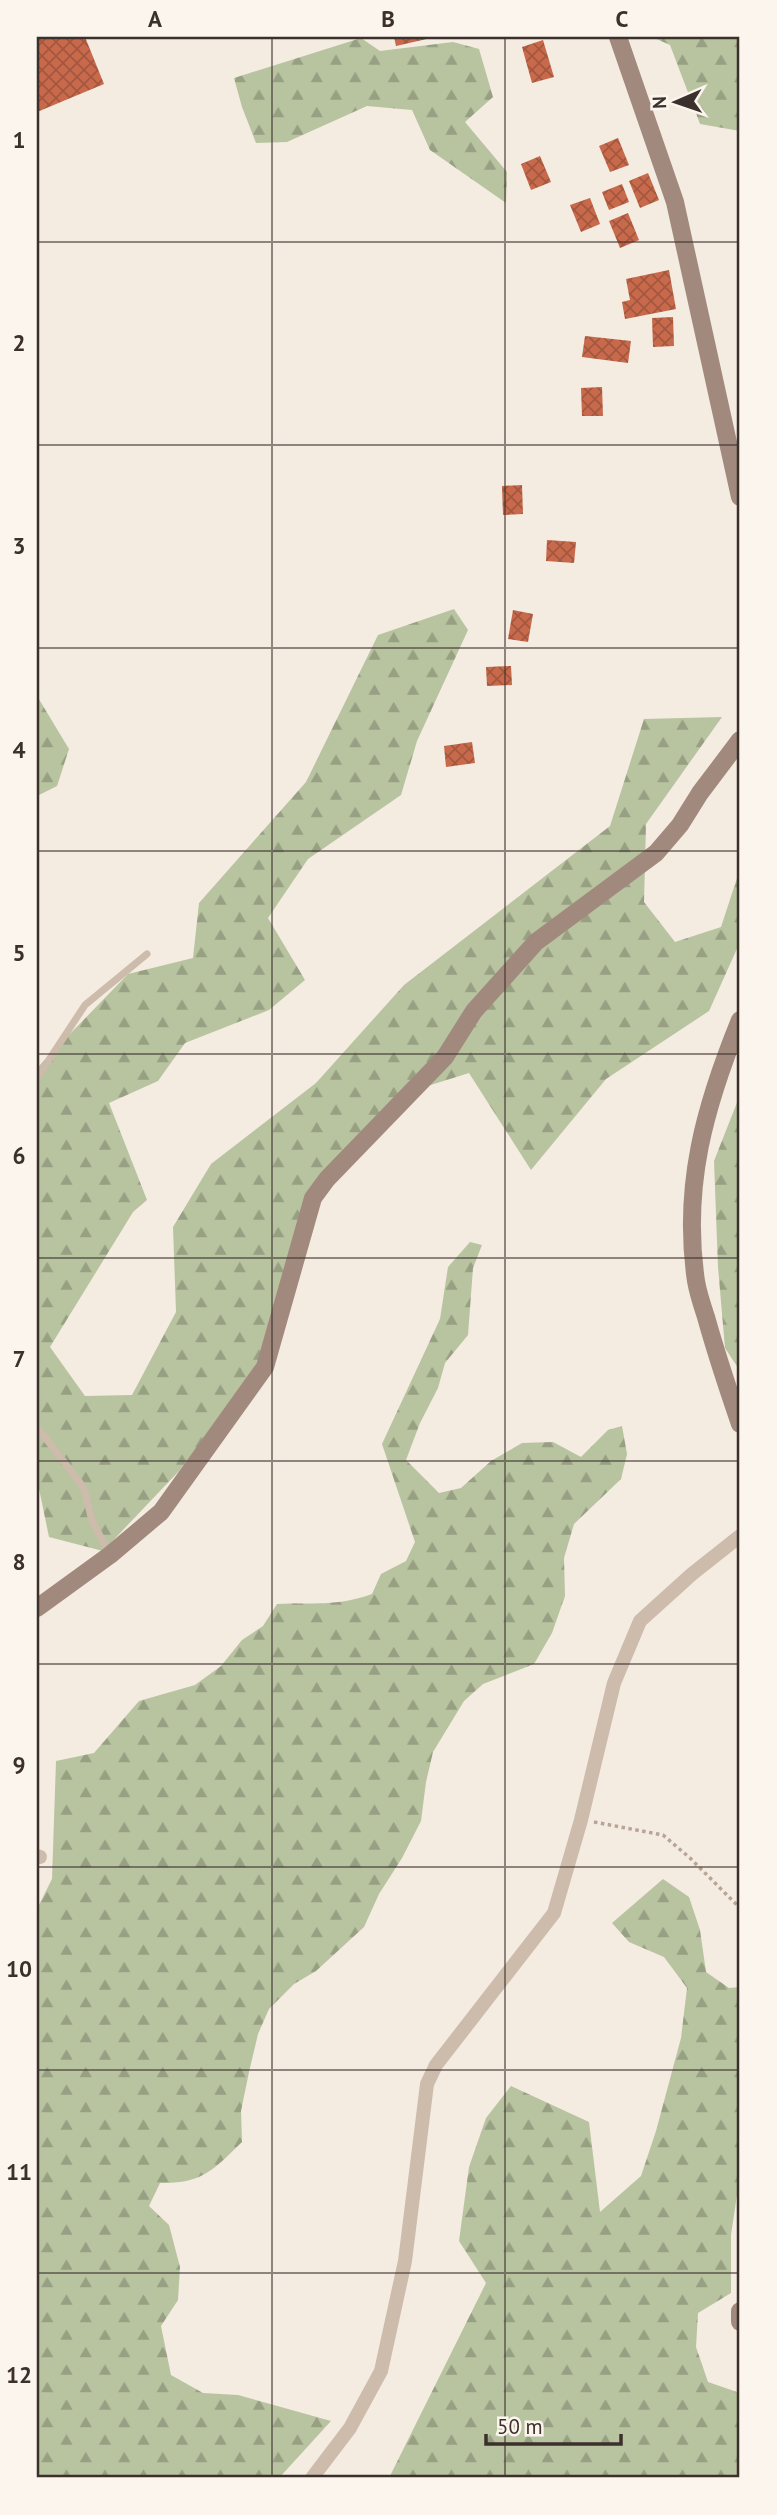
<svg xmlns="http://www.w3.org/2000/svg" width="777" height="2515" viewBox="0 0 777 2515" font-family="'PT Sans',sans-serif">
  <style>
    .forest { fill: url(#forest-firs) }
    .building { fill: url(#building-cross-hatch) }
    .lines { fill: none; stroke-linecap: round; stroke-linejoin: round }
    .path { stroke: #b9a596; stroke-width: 3.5; stroke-dasharray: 3.5 3.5; stroke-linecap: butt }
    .lane { stroke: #cdbbac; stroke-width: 7 }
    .street { stroke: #cdbbac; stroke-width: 14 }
    .secondary { stroke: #a18a7d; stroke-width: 18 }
    .grid { fill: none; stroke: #3b302b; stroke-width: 2; stroke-opacity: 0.55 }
    .neatline { fill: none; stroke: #3b302b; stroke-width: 2.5 }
    .grid-label { font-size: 23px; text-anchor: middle; font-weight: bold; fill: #3b302b }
  </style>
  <defs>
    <pattern id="forest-firs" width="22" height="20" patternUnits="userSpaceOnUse" patternTransform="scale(1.75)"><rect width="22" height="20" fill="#b8c4a0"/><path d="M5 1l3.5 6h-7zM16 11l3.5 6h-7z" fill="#97a083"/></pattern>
    <pattern id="building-cross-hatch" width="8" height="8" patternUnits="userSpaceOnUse" patternTransform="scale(1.75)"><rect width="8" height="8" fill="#c8694b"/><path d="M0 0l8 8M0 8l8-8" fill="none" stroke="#a4573f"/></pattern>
  </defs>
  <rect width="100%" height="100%" fill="#f4ebe1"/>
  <g class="forest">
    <path d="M652,37H740V131L700,124L670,45Z"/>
    <path d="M361,38L380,51L453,42L479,49L493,97L465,122L507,172L506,203L430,150L412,110L367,106L287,142L256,143L242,107L234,78Z"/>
    <path d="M454,609L468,630L417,741L401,795L308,859L268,918L305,980L269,1010L185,1043L158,1081L109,1103L147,1200L133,1212L50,1347L85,1396L132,1395L176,1312L173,1227L211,1164L316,1083L404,985L610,826L644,719L722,717L646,824L644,902L675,942L721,927L740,869V942L709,1011L606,1079L531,1170L469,1073L418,1089L309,1190L261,1364L179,1471L103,1551L49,1537L37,1479V1068L128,974L193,958L199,903L306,782L378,635Z"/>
    <path d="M37,696L69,749L57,786L37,796Z"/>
    <path d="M740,1095V1371L725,1348L718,1267L714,1161Z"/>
    <path d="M470,1242L482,1245L473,1268L468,1335L445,1363L438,1388L420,1423L406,1460L439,1493L461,1488L491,1461L522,1443L553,1442L581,1457L608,1430L622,1426L627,1454L621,1479L574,1524L564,1558L565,1596L552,1633L534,1664L483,1684L464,1701L433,1752L426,1782L421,1821L402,1858L379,1894L364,1927L316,1971L294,1984L269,2009L258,2034L249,2072L241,2111L242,2142C214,2169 203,2184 160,2183L149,2206L169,2225L180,2267L178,2300L161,2326L171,2375L203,2393L238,2395L331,2421L279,2478H37V1909L52,1879L56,1761L94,1753L139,1701L195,1685L221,1666L242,1640L263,1626L277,1604C314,1602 336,1607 372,1594L381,1574L406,1561L415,1542L382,1444L440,1319L448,1267Z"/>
    <path d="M663,1879L689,1897L700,1930L706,1972L729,1988L740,1987V2175L731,2235V2293L698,2313L696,2347L708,2382L737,2392L740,2408V2478H389L486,2283L459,2241L469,2167L486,2118L511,2086L589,2122L600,2212L641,2176L656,2131L681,2038L687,1988L664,1957L629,1942L612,1923Z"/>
  </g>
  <g class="building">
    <path d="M37,37H85L104,84L37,112Z"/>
    <path d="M394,37H431V38L396,46Z"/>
    <path d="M543,40L554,77L532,83L522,47Z"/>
    <path d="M618,138L629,165L610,172L599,146Z"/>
    <path d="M540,156L551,182L531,190L521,164Z"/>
    <path d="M648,173L659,200L640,208L629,181Z"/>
    <path d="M622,184L629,202L609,210L602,192Z"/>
    <path d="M590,198L600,224L581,232L570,205Z"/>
    <path d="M628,213L639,240L620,248L609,221Z"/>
    <path d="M669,270L676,309L625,319L622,302L630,300L626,279Z"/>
    <path d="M673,317L674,346L653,347L652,318Z"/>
    <path d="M585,336L631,341L628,363L582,357Z"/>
    <path d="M602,387L603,416H582L581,388Z"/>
    <path d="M522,485L523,514L503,515L502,486Z"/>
    <path d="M547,540L576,542L574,563L546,561Z"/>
    <path d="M513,610L533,614L528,642L508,639Z"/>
    <path d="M511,666L512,685L487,686L486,667Z"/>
    <path d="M472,742L475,763L446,767L444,746Z"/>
  </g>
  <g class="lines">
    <path class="path" d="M594,1822L663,1835L690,1858L740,1908"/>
    <g class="lane">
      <path d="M37,1078L85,1005L147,954"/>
      <path d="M37,1427L84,1488L92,1521L110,1554"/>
    </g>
    <g class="street">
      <path d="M37,1856L40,1857"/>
      <path d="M312,2478L350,2428L381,2371L405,2261L427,2084L436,2065L554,1913L581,1820L614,1683L640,1621L692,1574L740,1536"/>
    </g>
    <g class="secondary">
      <path d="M618,37L675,202L740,497"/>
      <path d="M740,1020C705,1106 682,1186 696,1281C698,1293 702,1305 706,1317C716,1353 728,1389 740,1424"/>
      <path d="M37,1608L110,1555L161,1512L265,1367L313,1198L327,1179L445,1057L474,1011L536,942L656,853L680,825L700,793L740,740"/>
      <path d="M740,2311V2322"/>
    </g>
  </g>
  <path class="grid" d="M272,37V2478M505,37V2478M37,242H740M37,445H740M37,648H740M37,851H740M37,1054H740M37,1258H740M37,1461H740M37,1664H740M37,1867H740M37,2070H740M37,2273H740"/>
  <rect width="777" height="2515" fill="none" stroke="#fbf5ee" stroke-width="77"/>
  <g transform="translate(676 102) rotate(268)" stroke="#fbf5ee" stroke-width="5" paint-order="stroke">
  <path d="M0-5L12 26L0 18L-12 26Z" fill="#3b302b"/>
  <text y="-10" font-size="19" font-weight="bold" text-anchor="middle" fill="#3b302b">N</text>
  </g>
  <path d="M486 2434v10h135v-10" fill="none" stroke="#3b302b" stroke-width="3.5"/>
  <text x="497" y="2434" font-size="21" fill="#3b302b" stroke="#fbf5ee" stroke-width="5" paint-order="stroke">50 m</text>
  <rect x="38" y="38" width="700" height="2438" class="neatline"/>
  <g class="grid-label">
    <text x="155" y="27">A</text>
    <text x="388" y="27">B</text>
    <text x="622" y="27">C</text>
    <text x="19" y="148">1</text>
    <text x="19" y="351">2</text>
    <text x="19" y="554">3</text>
    <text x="19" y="758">4</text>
    <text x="19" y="961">5</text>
    <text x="19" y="1164">6</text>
    <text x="19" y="1367">7</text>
    <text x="19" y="1570">8</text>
    <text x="19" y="1773">9</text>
    <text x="19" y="1977">10</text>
    <text x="19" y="2180">11</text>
    <text x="19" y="2383">12</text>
  </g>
</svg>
